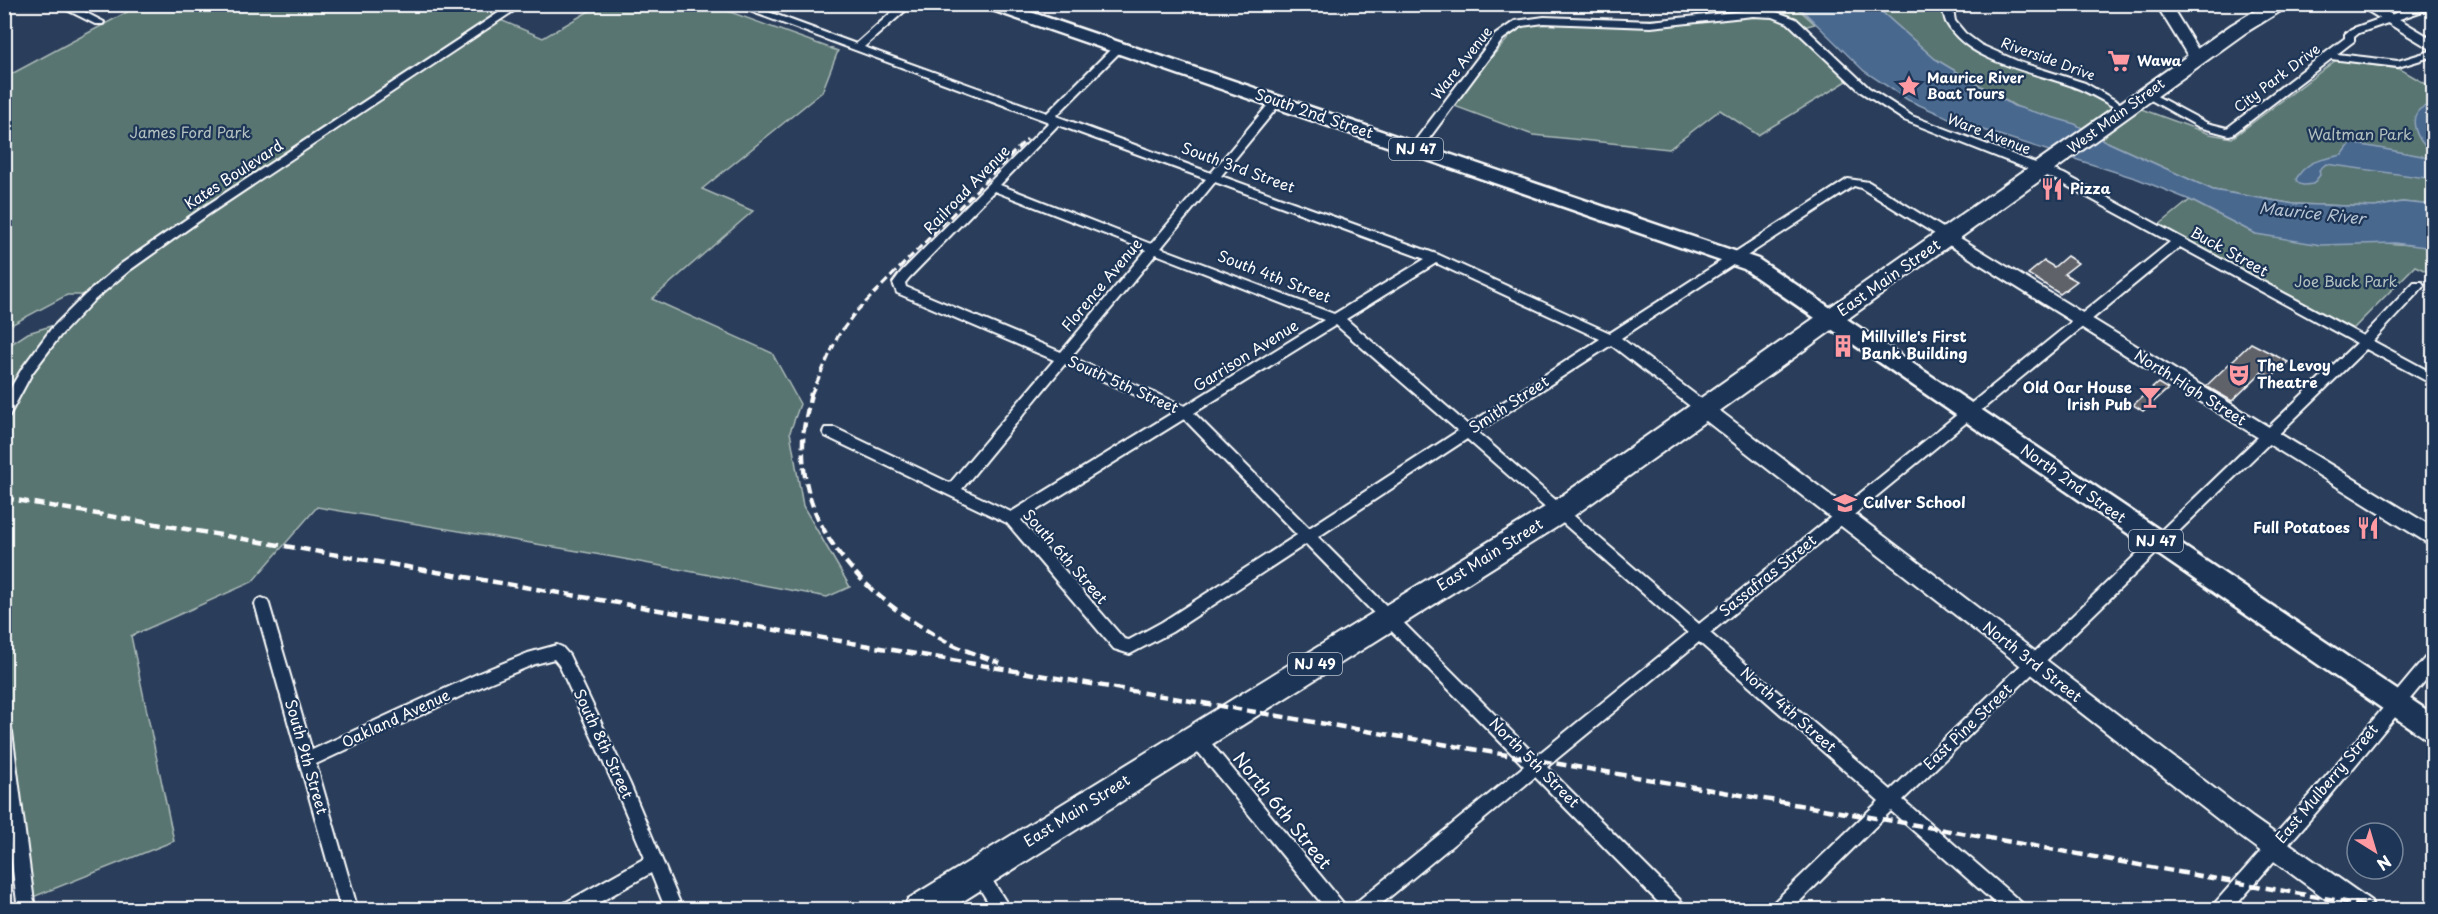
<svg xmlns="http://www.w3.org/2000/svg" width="2438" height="914" viewBox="0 0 2438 914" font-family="'Playpen Sans',sans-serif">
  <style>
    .green { fill: #587572; stroke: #acbab8; stroke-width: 1.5 }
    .water { fill: #48688e; stroke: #91a4bb; stroke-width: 1.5 }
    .building { fill: #60626a; stroke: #fff; stroke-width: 1.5 }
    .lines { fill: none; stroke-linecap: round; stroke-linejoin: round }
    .street-casing { stroke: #fff; stroke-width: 4 }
    .secondary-casing { stroke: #fff; stroke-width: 4 }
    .primary-casing { stroke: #fff; stroke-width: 5 }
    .highway-casing { stroke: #fff; stroke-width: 4 }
    .street { fill: #1d3557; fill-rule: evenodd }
    .secondary { fill: #1d3557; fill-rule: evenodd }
    .primary { fill: #1d3557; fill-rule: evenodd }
    .highway { fill: #1d3557; fill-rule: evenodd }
    .rail-far1 { stroke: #fff; stroke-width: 3; stroke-dasharray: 8 4; stroke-linecap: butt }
    .rail { stroke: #fff; stroke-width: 4.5; stroke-dasharray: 10 5; stroke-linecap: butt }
    .labels { text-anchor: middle; stroke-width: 4.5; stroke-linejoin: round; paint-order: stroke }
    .far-street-label { font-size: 14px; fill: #fff; stroke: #1d3557 }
    .far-poi-label { font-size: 14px; font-weight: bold; fill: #fff; stroke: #1d3557; text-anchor: start }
    .shield { fill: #1d3557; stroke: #bbc2cd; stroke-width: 1.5 }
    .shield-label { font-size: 14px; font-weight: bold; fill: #fff }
    .street-label { font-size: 15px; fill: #fff; stroke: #1d3557 }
    .park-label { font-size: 15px; fill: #b4c1c0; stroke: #1d3557 }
    .poi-label { font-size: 15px; font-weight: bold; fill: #fff; stroke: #1d3557; text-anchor: start }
    .water-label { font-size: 16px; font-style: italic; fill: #b6c3d2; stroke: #1d3557 }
    .near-street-label { font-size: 18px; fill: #fff; stroke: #1d3557 }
  </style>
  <rect width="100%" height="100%" fill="#2a3e5b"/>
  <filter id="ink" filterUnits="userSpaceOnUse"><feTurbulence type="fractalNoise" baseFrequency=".0167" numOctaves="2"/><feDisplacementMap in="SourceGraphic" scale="12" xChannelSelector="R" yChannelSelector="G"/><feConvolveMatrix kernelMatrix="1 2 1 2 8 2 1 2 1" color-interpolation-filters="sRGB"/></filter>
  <g filter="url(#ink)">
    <g class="green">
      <path d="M142,4L491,5L508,11L498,19L543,38L591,10L619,5H711L838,51L822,92L702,189L753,211L652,299L772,353L800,404L790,432L803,506L850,587L827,597L613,557L317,507L252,582L131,636L174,841L23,901L21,876L4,888L5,348L28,333L67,321L91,295H67L13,324L5,319L4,78Z"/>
      <path d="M1674,5H1794L1815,24L1800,28L1852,78L1758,135L1720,110L1669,149L1533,135L1449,104L1523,22L1710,18Z"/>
      <path d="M1874,5H1947L1960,34L1976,49L2210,134L2232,138L2336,60L2400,69L2433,88V205L2402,202L2375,207L2294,204L2213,190L2105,141L2015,106L1935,59Z"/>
      <path d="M2190,200L2256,234L2427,246L2433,248V274L2415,266L2353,329L2159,225Z"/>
    </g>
    <g class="water">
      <path d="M1797,5H1874L1935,59L2014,106L2075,124L2105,141L2213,190L2294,204L2375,207L2402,202L2433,205V248L2395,243L2321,245L2256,234L2190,200L2138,179L1958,122L1908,100L1864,71Z"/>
      <path d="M2433,104H2434L2433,153C2415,141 2402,109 2433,104Z"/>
      <path d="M2351,143L2422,156L2433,162V179L2326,164L2319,170L2320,175L2313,184C2306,185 2299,187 2296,179C2308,159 2322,160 2342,155Z"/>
    </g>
    <g class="building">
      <path d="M2067,256L2078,263L2064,274L2077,281L2060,294L2028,274L2044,261L2054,267Z"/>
      <path d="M2251,343L2288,362L2272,377L2262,372L2232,401L2206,386Z"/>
      <path d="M2158,383L2168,389L2143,411L2133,405Z"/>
    </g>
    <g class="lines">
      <g class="street-casing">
        <g id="street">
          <path d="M4,4H14L4,10Z"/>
          <path d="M55,4H69L104,22L103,24H95Z"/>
          <path d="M512,4H524L209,214L130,270L93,301L60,336L32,373L9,416L4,417V399L23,367L51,329L85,295L121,264L201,209Z"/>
          <path d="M731,4H747L856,44L901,4H913L864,47L1047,113L1114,46H1122V50L1056,116L1211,173L1272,100H1280V104L1221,176L1439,255L1610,333L1848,179L1869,182L1951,233L1953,236L1951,239H1943L1861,188L1854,186L1621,338L1709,405L1711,409L1709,413H1699L1611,345L1477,432L1699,624L2170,242L2056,180L1904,120L1861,92L1788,23L1773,17L1753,16L1651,27L1544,23L1522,26L1503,39L1419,152H1411V146L1495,35L1515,21L1544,17L1651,21L1753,10L1774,11L1796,19L1869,88L1912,116L2064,174L2363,336L2414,282H2422L2424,285L2422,288L2373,341L2434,374V385L2366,349L1903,800L2023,904L2025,910H2003L1891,811L1791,910H1770L1772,904L1879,801L1699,642L1547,767L1684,904L1686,910H1666L1535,777L1374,910H1352L1354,904L1524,766L1306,544L1172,632L1130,654L1114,649L1007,523L825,436L823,432L825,428H835L950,483L1054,360L897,293L893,283L901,272L1049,122ZM1058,125L1206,179L1151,244L1000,185ZM1215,182L1425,259L1334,314L1161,248ZM994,191L1146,250L1061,352L906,287L905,283L909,278ZM2180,247L2356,343L1891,790L1710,633ZM1156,254L1324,320L1185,406L1071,357ZM1436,263L1600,339L1468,425L1346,319ZM1336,325L1458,431L1309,528L1194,413ZM1065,364L1174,412L1011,512L962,489ZM1184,419L1297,535L1162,622L1129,640L1124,639L1021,520ZM1467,439L1688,633L1536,756L1318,537Z"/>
          <path d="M1942,4H1952L1955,21L1965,33L1981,45L2022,63L2085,83L2130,109L2125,112L2121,111C2105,102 2089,92 2072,86C2033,71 1968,63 1946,22C1944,17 1943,10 1942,4Z"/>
          <path d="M2421,4H2434V7L2359,33L2354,37V41L2337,54L2398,61L2434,50V56L2398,67L2331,59L2233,134L2229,135L2199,127L2140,94L2141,92H2149L2207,123L2227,128L2345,38V34L2351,29Z"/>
          <path d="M262,598L267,600L269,604L312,750L479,673L528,653L557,645L562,647L569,655L630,784L683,910H666L651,873L586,910H561L563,904L645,858L617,792L559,665L554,659L535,664L489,683L316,764L358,910H341L255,604L257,600Z"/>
          <path d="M2434,652V670L2325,802L2232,910H2212L2214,904L2313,792L2429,653Z"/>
          <path d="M4,725L10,727L12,732L35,910H18L4,799Z"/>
          <path d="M1196,730L1202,732L1344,904L1346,910H1327L1190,742L1188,737L1190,732Z"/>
          <path d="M978,865L984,867L1011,910H993L970,873L972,867Z"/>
        </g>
      </g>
      <g class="secondary-casing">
        <g id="secondary">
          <path d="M2156,4H2170L2203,58L2201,61H2191Z"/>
          <path d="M2356,4H2374L2434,40V51Z"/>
          <path d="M1947,230L2434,528V547L1941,240L1939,236Z"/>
          <path d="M1704,402L1711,404L2253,818L2371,901L2374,910H2341L2237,834L1697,414L1695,409L1697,404Z"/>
        </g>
      </g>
      <g class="primary-casing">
        <path id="primary" d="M981,4H1007L1758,259L2434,715V742L2425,738L1744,269L983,7Z"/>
      </g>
      <g class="highway-casing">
        <path id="highway" d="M2266,4H2292L2245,33L1568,520L949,910H903L908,899L1550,504L2231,25Z"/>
      </g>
      <use href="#street" class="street"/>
      <use href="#secondary" class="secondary"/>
      <use href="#primary" class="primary"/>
      <use href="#highway" class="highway"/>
      <path class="rail-far1" d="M811,395L838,336L854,314L1027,139"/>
      <g class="rail">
        <path d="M811,393C808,410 803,427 803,443C799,534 872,601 945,641C962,650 982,656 1000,663"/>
        <path d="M4,498L1922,826L2390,910"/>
      </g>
    </g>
  </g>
  <defs>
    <g id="supermarket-bare" transform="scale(1.8)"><path d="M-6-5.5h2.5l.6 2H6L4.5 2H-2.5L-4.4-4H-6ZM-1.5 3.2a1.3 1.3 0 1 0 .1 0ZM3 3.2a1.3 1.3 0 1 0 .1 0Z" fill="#ff9aa2" stroke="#1d3557" stroke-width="2.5" paint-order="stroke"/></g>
    <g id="sight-bare" transform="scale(1.8)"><path d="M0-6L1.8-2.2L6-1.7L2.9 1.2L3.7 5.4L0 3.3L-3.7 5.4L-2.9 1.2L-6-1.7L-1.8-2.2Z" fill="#ff9aa2" stroke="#1d3557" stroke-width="2.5" paint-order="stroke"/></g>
    <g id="restaurant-bare" transform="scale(1.8)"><path d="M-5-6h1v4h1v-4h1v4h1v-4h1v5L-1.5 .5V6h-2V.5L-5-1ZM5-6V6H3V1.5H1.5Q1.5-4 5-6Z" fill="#ff9aa2" stroke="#1d3557" stroke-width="2.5" paint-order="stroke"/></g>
    <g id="building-bare" transform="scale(1.8)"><path d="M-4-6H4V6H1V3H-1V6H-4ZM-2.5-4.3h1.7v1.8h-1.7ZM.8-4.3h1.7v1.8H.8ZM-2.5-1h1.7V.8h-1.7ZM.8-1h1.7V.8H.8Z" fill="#ff9aa2" stroke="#1d3557" stroke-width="2.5" paint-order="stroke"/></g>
    <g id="theatre-bare" transform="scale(1.8)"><path d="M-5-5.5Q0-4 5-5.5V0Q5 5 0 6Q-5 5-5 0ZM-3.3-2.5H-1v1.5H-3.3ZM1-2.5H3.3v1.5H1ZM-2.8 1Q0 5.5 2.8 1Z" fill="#ff9aa2" stroke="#1d3557" stroke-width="2.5" paint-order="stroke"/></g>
    <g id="bar-bare" transform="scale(1.8)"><path d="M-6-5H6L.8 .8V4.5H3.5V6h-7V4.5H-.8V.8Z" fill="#ff9aa2" stroke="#1d3557" stroke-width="2.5" paint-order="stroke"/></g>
    <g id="school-bare" transform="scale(1.8)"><path d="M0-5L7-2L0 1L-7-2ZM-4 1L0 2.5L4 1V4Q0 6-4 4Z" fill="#ff9aa2" stroke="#1d3557" stroke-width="2.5" paint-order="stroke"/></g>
  </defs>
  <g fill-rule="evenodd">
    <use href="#supermarket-bare" x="2119" y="61"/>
    <use href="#sight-bare" x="1909" y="86"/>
    <use href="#restaurant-bare" x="2052" y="189"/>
    <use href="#building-bare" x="1843" y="346"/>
    <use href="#theatre-bare" x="2239" y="375"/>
    <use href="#bar-bare" x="2150" y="397"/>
    <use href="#school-bare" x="1845" y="503"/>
    <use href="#restaurant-bare" x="2368" y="528"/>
  </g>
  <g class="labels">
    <g class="far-street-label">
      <text transform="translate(2048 59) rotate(20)" y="5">Riverside Drive</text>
      <text transform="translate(1462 63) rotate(-52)" y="5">Ware Avenue</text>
      <text transform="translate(2277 78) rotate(-37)" y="5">City Park Drive</text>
      <text transform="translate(2116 116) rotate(-36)" y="5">West Main Street</text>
      <text transform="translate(1989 134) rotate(21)" y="5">Ware Avenue</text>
    </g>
    <g class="far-poi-label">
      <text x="2137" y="66">Wawa</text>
      <text x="1927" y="83">Maurice River<tspan x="1927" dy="16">Boat Tours</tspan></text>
    </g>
    <g class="shield">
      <rect x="1389" y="138" width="54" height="22" rx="4.5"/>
      <rect x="2129" y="530" width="54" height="22" rx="4.5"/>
      <rect x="1288" y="653" width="54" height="22" rx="4.5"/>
    </g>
    <g class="shield-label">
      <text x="1416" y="154">NJ 47</text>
      <text x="2156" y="546">NJ 47</text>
      <text x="1315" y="669">NJ 49</text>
    </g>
    <g class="street-label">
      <text transform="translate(1314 114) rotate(19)" y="5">South 2nd Street</text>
      <text transform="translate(1238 168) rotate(20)" y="5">South 3rd Street</text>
      <text transform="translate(234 175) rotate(-33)" y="5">Kates Boulevard</text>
      <text transform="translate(967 190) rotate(-46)" y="5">Railroad Avenue</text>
      <text transform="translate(2229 252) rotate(29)" y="5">Buck Street</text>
      <text transform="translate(1274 277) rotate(21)" y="5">South 4th Street</text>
      <text transform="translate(1889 278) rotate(-35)" y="5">East Main Street</text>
      <text transform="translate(1102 285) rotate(-50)" y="5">Florence Avenue</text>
      <text transform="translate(1246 356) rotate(-32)" y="5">Garrison Avenue</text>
      <text transform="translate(1123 385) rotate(24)" y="5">South 5th Street</text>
      <text transform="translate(2190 388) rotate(32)" y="5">North High Street</text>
      <text transform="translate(1509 405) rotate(-33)" y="5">Smith Street</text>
      <text transform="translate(2073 484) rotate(35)" y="5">North 2nd Street</text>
      <text transform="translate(1490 555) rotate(-32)" y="5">East Main Street</text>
      <text transform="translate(1065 557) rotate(49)" y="5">South 6th Street</text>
      <text transform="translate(1768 576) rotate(-39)" y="5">Sassafras Street</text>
      <text transform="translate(2032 662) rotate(38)" y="5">North 3rd Street</text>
      <text transform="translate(1788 710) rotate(41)" y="5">North 4th Street</text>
      <text transform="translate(396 719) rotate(-25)" y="5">Oakland Avenue</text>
      <text transform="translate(1968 727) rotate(-44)" y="5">East Pine Street</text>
      <text transform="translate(603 744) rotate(65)" y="5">South 8th Street</text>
      <text transform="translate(306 757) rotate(74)" y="5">South 9th Street</text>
      <text transform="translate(1534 763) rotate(45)" y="5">North 5th Street</text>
      <text transform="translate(2327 784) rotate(-50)" y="5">East Mulberry Street</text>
      <text transform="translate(1077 811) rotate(-32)" y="5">East Main Street</text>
    </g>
    <g class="park-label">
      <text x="190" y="138">James Ford Park</text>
      <text x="2360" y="140">Waltman Park</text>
      <text x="2346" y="287">Joe Buck Park</text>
    </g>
    <g class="poi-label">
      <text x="2070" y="194">Pizza</text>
      <text x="1861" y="342">Millville's First<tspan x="1861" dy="17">Bank Building</tspan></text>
      <text x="2257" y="371">The Levoy<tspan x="2257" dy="17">Theatre</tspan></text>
      <text x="2132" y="393" text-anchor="end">Old Oar House<tspan x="2132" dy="17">Irish Pub</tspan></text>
      <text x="1863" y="508">Culver School</text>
      <text x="2350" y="533" text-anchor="end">Full Potatoes</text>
    </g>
    <g class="water-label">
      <text transform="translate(2312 213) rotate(6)" y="6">Maurice River</text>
    </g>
    <g class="near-street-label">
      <text transform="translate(1282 811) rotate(51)" y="6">North 6th Street</text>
    </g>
  </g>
  <rect width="2438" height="914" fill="none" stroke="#1d3557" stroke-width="24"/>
  <rect x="12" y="12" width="2414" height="890" fill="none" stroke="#fff" stroke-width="2" filter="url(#ink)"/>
  <g transform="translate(2375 851) rotate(143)"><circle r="28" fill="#1d3557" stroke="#77869a" stroke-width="1.5"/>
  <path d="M0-4.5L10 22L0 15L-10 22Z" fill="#ff9aa2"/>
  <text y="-9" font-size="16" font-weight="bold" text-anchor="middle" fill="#ffffff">N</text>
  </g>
</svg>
